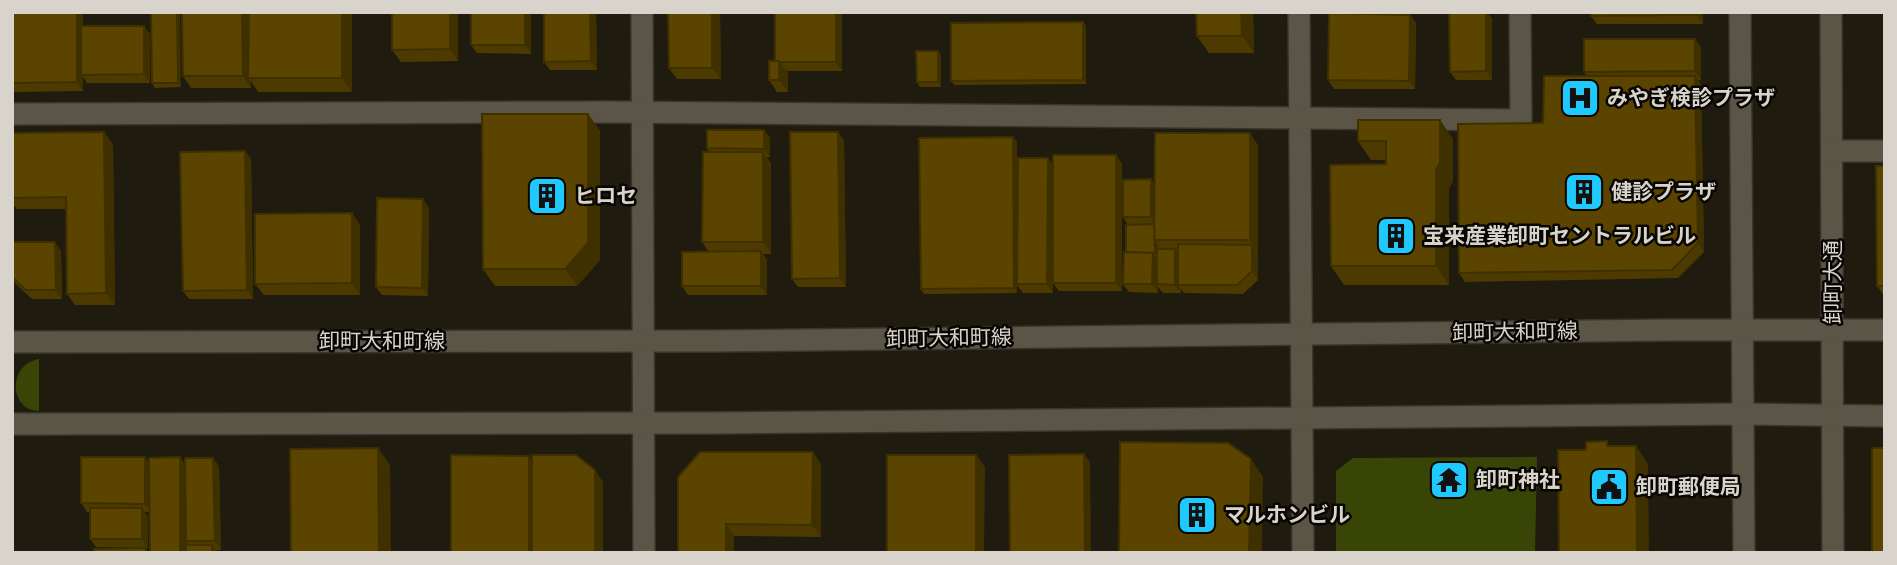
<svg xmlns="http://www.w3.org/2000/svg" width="1897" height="565" viewBox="0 0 1897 565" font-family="Commissioner,'Noto Sans JP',sans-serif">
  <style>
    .green { fill: #394507 }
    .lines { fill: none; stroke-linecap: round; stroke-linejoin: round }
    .minor-casing { stroke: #37332d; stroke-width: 24 }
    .minor { stroke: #5a5546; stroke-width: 21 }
    .wall { fill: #4d3a00 }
    .shaded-wall { fill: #3f3000 }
    .building { fill: #5a4400; stroke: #3f3000; stroke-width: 2 }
    .labels { text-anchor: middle; stroke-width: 5; stroke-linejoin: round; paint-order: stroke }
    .poi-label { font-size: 21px; font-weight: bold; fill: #d8d4cc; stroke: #080603; text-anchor: start }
    .street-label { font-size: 21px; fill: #d8d4cc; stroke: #080603 }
  </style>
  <rect width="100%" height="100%" fill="#201b0f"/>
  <g class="green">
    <path d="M39,359V411C9,411 7,364 39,359Z"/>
    <path d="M1537,457L1535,553H1336V471L1353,458Z"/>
  </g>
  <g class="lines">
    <g class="minor-casing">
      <g id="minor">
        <path d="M642,12L644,553"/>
        <path d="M1299,12L1303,553"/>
        <path d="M1740,12L1744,553"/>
        <path d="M1831,12L1833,553"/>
        <path d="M12,114L609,112L1521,120L1520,12"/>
        <path d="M1832,151H1885"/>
        <path d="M12,342L716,341L1669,330H1885"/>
        <path d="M12,424L716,423L1742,414L1885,416"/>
      </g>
    </g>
    <use href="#minor" class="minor"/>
  </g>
  <g class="wall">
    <path d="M12,12H83V26L150,34V83H87L83,77V91L15,92L12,88Z"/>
    <path d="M151,12L181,87L155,88L152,83Z"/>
    <path d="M352,12V92H258L251,81V88H191L183,76Z"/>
    <path d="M361,12H392V14H362Z"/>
    <path d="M458,12V61L401,62L392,50Z"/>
    <path d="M531,12V54L477,53L471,45Z"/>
    <path d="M596,12L597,70H550L544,62Z"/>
    <path d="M720,12L721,79H677L669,68Z"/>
    <path d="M842,12V71H786L788,73V92H777L769,80L775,61Z"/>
    <path d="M1253,12L1254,53H1209L1197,36Z"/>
    <path d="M1449,12H1487L1492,19V80H1456L1450,72Z"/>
    <path d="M1703,12V24H1597L1591,16Z"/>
    <path d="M1410,15L1416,23L1415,89H1334L1328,80Z"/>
    <path d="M1086,26V84L955,85L951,81Z"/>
    <path d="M1695,39L1701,47V80H1698L1701,84L1704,252L1678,278L1465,282L1459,273L1543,123L1587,76L1584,72Z"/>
    <path d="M938,51L941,56V87H920L917,82Z"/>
    <path d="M588,114L600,131V260L577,286H495L483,269Z"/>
    <path d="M1440,120L1453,139V181L1449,188V285H1344L1331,266L1386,164V160H1371L1358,141Z"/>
    <path d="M764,130L770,138V157H767L771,164V254H763L767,260V295H688L682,286L709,252L702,242L709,152L707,148Z"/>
    <path d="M838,132L844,141L846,287H798L792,279Z"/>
    <path d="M12,133L113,144L115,305H75L67,294L66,209H17L12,203Z"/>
    <path d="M1013,137L1017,142V253L1048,158L1053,166L1116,155L1122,164V291H1059L1053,283V293H1023L1017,285V293L924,294L921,289Z"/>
    <path d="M1258,145V280L1243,294L1184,293L1181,289V293H1163L1158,287V293L1129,292L1123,284L1128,225L1123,217L1155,184Z"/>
    <path d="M245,151L251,159L253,299H189L183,291Z"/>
    <path d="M1885,166V297L1877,286Z"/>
    <path d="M429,208L428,296L382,295L376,287Z"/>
    <path d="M352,213L360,225V295H264L255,284Z"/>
    <path d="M12,242L61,251L62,299H32L16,284L12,279Z"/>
    <path d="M149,463L219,466L221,550L150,553V512H145L148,517V548L96,547L90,539V512H87L81,503Z"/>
    <path d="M821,464V537L734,536V553H678Z"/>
    <path d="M1467,468V488H1439L1436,483Z"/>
  </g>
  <g class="shaded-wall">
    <path d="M77,12H83V75H81L83,77V91L77,82Z"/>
    <path d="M177,12H180L181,87L178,83Z"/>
    <path d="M242,12H250L248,78L251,81V88L243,76Z"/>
    <path d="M342,12H352V92L342,78Z"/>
    <path d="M450,12H458V61L450,49Z"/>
    <path d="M525,12H531V54L525,45Z"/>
    <path d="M590,12H596L597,70L591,61Z"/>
    <path d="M712,12H720L721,79L712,68Z"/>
    <path d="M836,12H842V71L836,62Z"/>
    <path d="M1241,12H1253L1254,53L1242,36Z"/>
    <path d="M1486,12H1487L1492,19V80L1486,71Z"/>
    <path d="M1697,12H1703V24L1697,15Z"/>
    <path d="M1410,15L1416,23L1415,89L1409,81Z"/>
    <path d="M1083,22L1086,26V84L1083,80Z"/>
    <path d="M144,26L150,34V83L144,74Z"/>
    <path d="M1695,39L1701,47V80L1695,71Z"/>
    <path d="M938,51L941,56V87L938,82Z"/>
    <path d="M779,61L788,73V92L779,80Z"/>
    <path d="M1695,76L1701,84L1704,252L1698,243Z"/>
    <path d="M588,114L600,131V260L577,286L565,269Z"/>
    <path d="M1440,120L1453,139V181L1449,188V285L1436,266V169Z"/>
    <path d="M764,130L770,138V157L764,149Z"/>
    <path d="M104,132L113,144L115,305L106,293Z"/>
    <path d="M838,132L844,141L846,287L840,278Z"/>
    <path d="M1250,133L1258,145V252L1250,240Z"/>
    <path d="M1013,137L1017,142V293L1014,288Z"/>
    <path d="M245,151L251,159L253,299L247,290Z"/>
    <path d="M763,152L771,164V254L763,242Z"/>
    <path d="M1116,155L1122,164V291L1116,283Z"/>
    <path d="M1048,158L1054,167L1053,293L1047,284Z"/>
    <path d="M1151,179L1157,188V226L1151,217Z"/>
    <path d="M423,199L429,208L428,296L422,288Z"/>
    <path d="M352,213L360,225V295L352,283Z"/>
    <path d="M1155,241L1158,245V258L1155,253Z"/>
    <path d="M55,242L61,251L62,299L56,290Z"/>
    <path d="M1252,245L1258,254V280L1252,271Z"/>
    <path d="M1175,249L1181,258L1178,285L1181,289V293L1175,285Z"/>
    <path d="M761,251L767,260V295L761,286Z"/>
    <path d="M1153,253L1159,262L1157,284L1158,287V293L1152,284Z"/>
    <path d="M1636,446L1648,464L1649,553H1637Z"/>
    <path d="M378,448L390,465L391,553H379Z"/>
    <path d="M813,452L821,464V537L812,525Z"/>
    <path d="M1084,454L1090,462L1091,553H1085Z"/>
    <path d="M976,455L985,467L984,553H976Z"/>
    <path d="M529,456L537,468V553H529Z"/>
    <path d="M145,457L151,466V512L145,504Z"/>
    <path d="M180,457L186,466V553H180Z"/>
    <path d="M213,458L219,466L221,550L215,541Z"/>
    <path d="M1251,459L1263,477L1262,553H1249Z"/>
    <path d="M1464,464L1467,468V488L1464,483Z"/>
    <path d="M595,470L603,482V553H595Z"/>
    <path d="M142,508L148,517V548L142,539Z"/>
    <path d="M726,524L734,536V553H726Z"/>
    <path d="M212,545L218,553H212Z"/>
  </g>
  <g class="building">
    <path d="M12,12H77V82L12,83Z"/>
    <path d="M151,12H177L178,83H152Z"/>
    <path d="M182,12H242L243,76H183Z"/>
    <path d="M249,12H342V78H248Z"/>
    <path d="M392,12H450V49L392,50Z"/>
    <rect x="471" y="12" width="54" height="33"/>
    <path d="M544,12H590L591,61L544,62Z"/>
    <path d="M668,12H712V68H669Z"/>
    <path d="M775,12H836V62H779V61H775Z"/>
    <path d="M1196,12H1241L1242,36H1197Z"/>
    <path d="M1449,12H1486V71L1450,72Z"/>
    <path d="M1591,12H1697V15L1591,16Z"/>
    <path d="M1329,13L1410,15L1409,81L1328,80Z"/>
    <path d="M1083,22V80L951,81V23Z"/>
    <path d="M81,26H144V74L81,75Z"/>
    <path d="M1584,39H1695V71L1584,72Z"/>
    <path d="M916,51H938V82H917Z"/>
    <rect x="769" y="61" width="10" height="19"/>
    <path d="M1544,76H1695L1698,243L1672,270L1459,273L1458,124L1543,123Z"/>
    <path d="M482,114H588V243L565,269H483Z"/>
    <path d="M1358,120H1440V163L1436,169V266H1331L1330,165L1386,164V141H1358Z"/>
    <path d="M707,130H764V149L707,148Z"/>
    <path d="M104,132L106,293L67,294L66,197L12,198V133Z"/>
    <path d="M790,132H838L840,278L792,279Z"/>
    <path d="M1155,133H1250V240H1154Z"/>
    <path d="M1013,137L1014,288L921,289L919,138Z"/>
    <path d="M245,151L247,290L183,291L180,152Z"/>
    <path d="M703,152H763V242H702Z"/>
    <rect x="1053" y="155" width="63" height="128"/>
    <path d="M1018,158H1048L1047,284H1017Z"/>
    <path d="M1876,166H1885V286H1877Z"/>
    <path d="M1151,179V217H1123V180Z"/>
    <path d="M377,198L423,199L422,288L376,287Z"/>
    <path d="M352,213V283L255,284V214Z"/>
    <path d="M1154,224L1155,253L1126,252V225Z"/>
    <path d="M12,242H55L56,290H26L12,277Z"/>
    <path d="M1178,244L1252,245V271L1237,285H1178Z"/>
    <path d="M1157,249H1175V285L1157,284Z"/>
    <path d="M761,251V286H682V252Z"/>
    <path d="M1124,252L1153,253L1152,284H1123Z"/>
    <path d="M1607,441V446H1636L1637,553H1559L1558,450H1586V442Z"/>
    <path d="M1120,442L1228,443L1251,459L1249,553H1119Z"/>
    <path d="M378,448L379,553H291L290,449Z"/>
    <rect x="1872" y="448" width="13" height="105"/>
    <path d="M700,452H813L812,525L726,524V553H678V477Z"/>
    <path d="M1084,454L1085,553H1010L1009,455Z"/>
    <path d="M451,455L529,456V553H451Z"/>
    <path d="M532,455H576L595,470V553H532Z"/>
    <rect x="887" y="455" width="89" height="98"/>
    <path d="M81,457H145V504L81,503Z"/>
    <path d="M180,457V553H150L149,458Z"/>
    <path d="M185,458H213L215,541H186Z"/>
    <rect x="1436" y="464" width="28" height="19"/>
    <rect x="90" y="508" width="52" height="31"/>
    <rect x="186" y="545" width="26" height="8"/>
    <path d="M146,548V553H94V549Z"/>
  </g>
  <defs>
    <g id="hospital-square" transform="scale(2.0125)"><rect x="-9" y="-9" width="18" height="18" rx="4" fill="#1fc9fd" stroke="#080603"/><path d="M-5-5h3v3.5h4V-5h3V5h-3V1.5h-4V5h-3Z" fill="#111"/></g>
    <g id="building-square" transform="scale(2.0125)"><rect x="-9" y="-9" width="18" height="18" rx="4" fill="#1fc9fd" stroke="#080603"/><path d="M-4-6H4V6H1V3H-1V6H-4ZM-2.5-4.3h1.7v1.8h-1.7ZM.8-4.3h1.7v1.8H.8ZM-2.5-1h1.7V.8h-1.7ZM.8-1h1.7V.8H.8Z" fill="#111"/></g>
    <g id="temple-square" transform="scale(2.0125)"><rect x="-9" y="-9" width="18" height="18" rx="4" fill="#1fc9fd" stroke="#080603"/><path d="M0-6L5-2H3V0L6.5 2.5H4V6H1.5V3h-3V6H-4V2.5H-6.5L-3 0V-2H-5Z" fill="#111"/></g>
    <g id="civic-square" transform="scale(2.0125)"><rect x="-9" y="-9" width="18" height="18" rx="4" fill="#1fc9fd" stroke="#080603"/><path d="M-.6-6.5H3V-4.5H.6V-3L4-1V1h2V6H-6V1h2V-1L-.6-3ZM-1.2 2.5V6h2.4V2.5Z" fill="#111"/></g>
  </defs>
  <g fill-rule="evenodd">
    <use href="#hospital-square" x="1580" y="98"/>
    <use href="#building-square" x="1584" y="192"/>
    <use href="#building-square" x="547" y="196"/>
    <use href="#building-square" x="1396" y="236"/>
    <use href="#temple-square" x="1449" y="480"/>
    <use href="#civic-square" x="1609" y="487"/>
    <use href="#building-square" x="1197" y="515"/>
  </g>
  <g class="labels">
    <g class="poi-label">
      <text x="1607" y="105">みやぎ検診プラザ</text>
      <text x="1611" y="199">健診プラザ</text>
      <text x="574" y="203">ヒロセ</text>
      <text x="1423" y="243">宝来産業卸町セントラルビル</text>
      <text x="1476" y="487">卸町神社</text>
      <text x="1636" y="494">卸町郵便局</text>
      <text x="1224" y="522">マルホンビル</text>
    </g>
    <g class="street-label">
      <text transform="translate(1833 282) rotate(-90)" y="7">卸町大通</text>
      <text transform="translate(1515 332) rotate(-1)" y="7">卸町大和町線</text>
      <text transform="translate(949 338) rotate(-1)" y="7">卸町大和町線</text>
      <text x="382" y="348">卸町大和町線</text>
    </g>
  </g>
  <rect width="1897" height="565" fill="none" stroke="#d8d4cc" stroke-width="28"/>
</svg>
